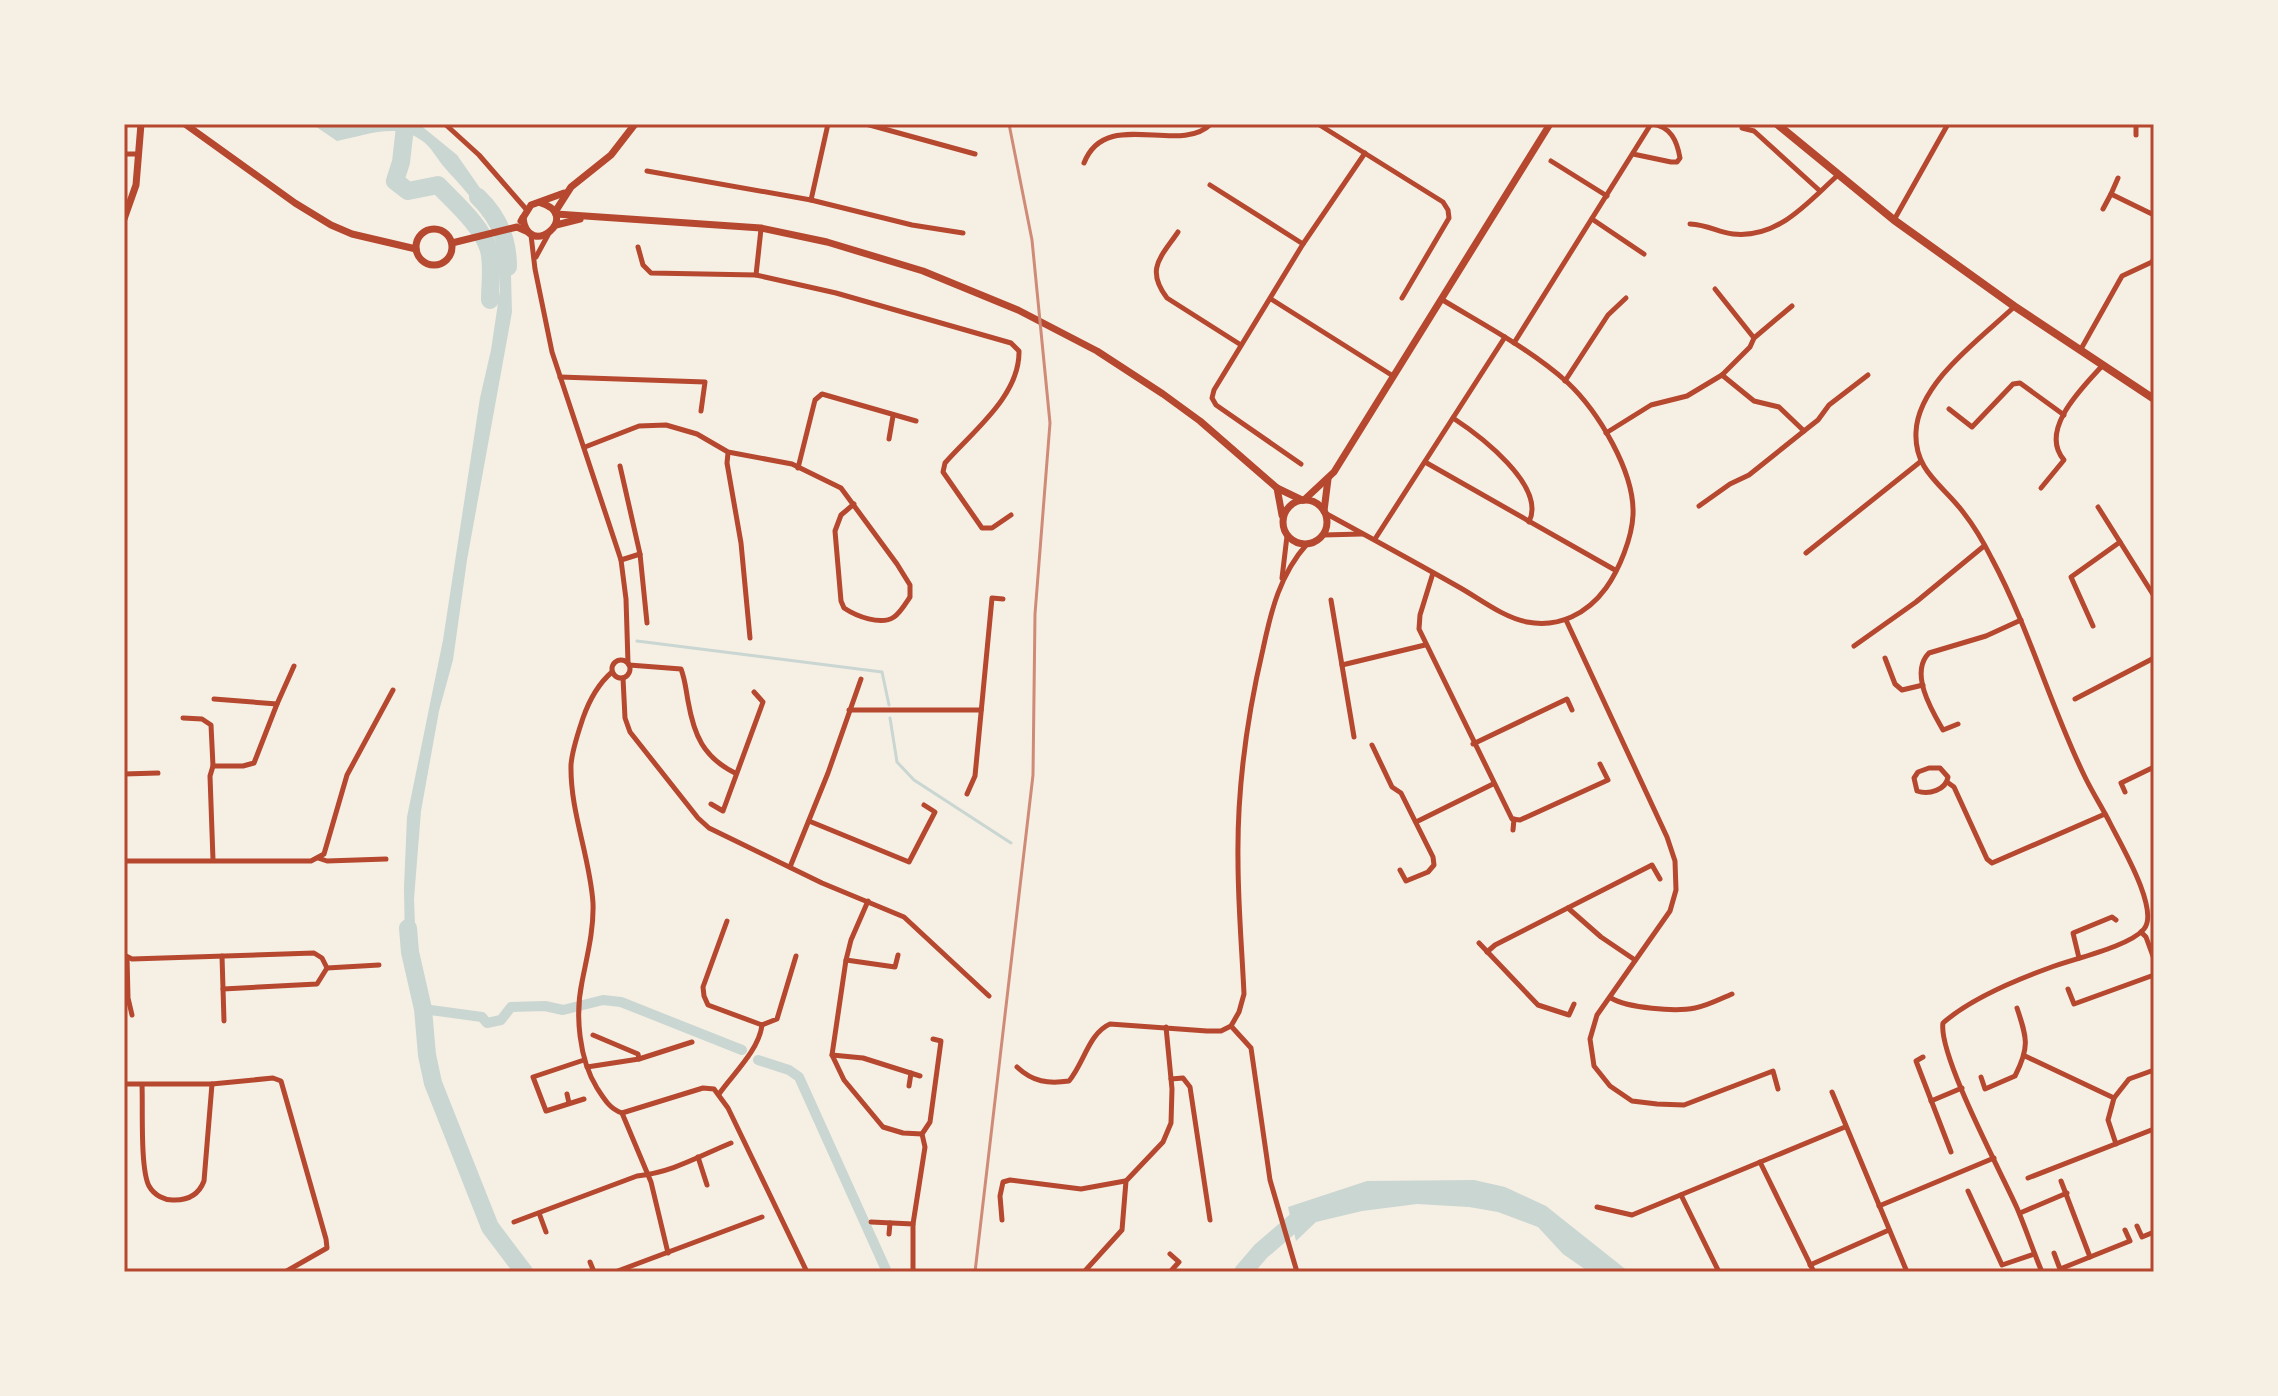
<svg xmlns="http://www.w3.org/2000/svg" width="2278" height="1396" viewBox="0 0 2278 1396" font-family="Quicksand,sans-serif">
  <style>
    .water { fill: #c9d6d2 }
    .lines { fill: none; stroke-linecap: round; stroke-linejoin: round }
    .stream { stroke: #c9d6d2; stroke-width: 3 }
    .canal { stroke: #c9d6d2; stroke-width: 10 }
    .river { stroke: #c9d6d2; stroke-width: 18 }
    .minor { stroke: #b5482f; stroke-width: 5 }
    .tertiary { stroke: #b5482f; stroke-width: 7 }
    .primary { stroke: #b5482f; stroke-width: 8 }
    .rail { stroke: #cf8b77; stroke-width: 3 }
    .neatline { fill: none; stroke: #b5482f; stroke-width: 3 }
  </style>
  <rect width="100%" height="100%" fill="#f6efe4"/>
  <g class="water">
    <path d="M312,124H419L457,155L498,214L483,217C473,197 459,184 445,168C437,159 431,146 421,140C396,122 364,136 337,141Z"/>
    <path d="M510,241L512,312L467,560L453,660L439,711L421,811L414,899L416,952L405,953L404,887L407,817L443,640L480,398L491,350L500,290L499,244Z"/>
    <path d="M1474,1180L1505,1187L1546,1206L1629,1272H1589L1563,1254L1538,1227L1498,1212L1469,1207L1417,1204L1362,1211L1316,1222L1296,1241L1288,1207L1367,1181Z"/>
  </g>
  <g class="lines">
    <g class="stream">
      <path d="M637,641L882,672L889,705"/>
      <path d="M890,718L897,762L914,780L1011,843"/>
    </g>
    <g class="canal">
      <path d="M423,1009L482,1017L487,1023L501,1020L511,1007L545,1006L563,1010L603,1000L621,1002L742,1050"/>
      <path d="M758,1060L789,1070L799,1077L887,1272"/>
    </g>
    <g class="river">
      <path d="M405,127L401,162L395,181L408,191L438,185C455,203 482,226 489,250C493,266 490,284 490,300"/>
      <path d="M478,197C498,216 508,239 508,267"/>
      <path d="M408,928L410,952L423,1009L427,1055L433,1083L490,1227L524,1272"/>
      <path d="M1243,1272L1261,1251L1303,1215L1311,1212"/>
    </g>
    <g class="minor">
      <path d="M445,124L479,155L526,209"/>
      <path d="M866,124L975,154"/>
      <path d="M1318,124L1443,202L1448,210L1449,218L1402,298"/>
      <path d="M1742,128L1754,131L1820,191"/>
      <path d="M2136,135V124"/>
      <path d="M124,154H137"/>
      <path d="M1551,161L1607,196"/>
      <path d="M1084,163C1106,107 1179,156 1211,124"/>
      <path d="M647,171L811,200L912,225L963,233"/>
      <path d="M1210,185L1303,244"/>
      <path d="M2111,194L2118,178"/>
      <path d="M811,200L828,124"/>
      <path d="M2103,209L2111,194L2154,215"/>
      <path d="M1592,219L1644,254"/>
      <path d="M1894,220L1948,124"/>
      <path d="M1690,224C1709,225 1717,232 1733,234C1778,239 1807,203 1838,175"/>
      <path d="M1178,232C1161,257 1145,269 1167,298L1241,345"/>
      <path d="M531,235L535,269L552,352L621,560L626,599L628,663"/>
      <path d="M638,247L643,265L651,273L756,275L836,293L1011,343L1019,351C1020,396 972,432 945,463L943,472L982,528H992L1011,515"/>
      <path d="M536,257L548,235"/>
      <path d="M756,275L761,229"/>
      <path d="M1715,289L1754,338"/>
      <path d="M1271,299L1393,376"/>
      <path d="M2014,307C1980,339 1918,383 1916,432C1914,471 1943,485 1963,512C1974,526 1984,543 1992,559C2029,628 2050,705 2084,775C2092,792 2102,807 2110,823C2120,843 2160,910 2144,929C2129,947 2072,959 2049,968C2016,980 1969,1000 1943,1023C1938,1055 2001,1172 2017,1208C2026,1229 2033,1251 2042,1272"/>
      <path d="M1514,343L1651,124C1671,126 1677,141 1680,158L1677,162H1671L1633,154"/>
      <path d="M2081,349L2122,276L2152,262L2154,258"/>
      <path d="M560,377L705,382L701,411"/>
      <path d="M1565,381L1608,315L1626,298"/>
      <path d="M1949,409L1972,427L2013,384L2020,383L2064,415"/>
      <path d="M1453,418C1479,435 1547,486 1529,522"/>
      <path d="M1804,431L1818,420L1829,405L1868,375"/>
      <path d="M1606,433L1651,405L1687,396L1722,375L1750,347L1754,338L1792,306"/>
      <path d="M889,439L893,416"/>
      <path d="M585,447L639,426L666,425L697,434L728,452L792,464L841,488L897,564L910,585V597C906,603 900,613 894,617C881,626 856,616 844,608L841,601L835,531L841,515L854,504"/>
      <path d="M728,453L727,463L741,543L750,638"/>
      <path d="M1425,462L1615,570"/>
      <path d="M1301,464L1216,405L1212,398L1214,390L1303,244L1365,153"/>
      <path d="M620,466L640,554L647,623"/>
      <path d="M798,468L815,400L822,394L916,421"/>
      <path d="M2041,488L2064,460C2038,430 2083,387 2103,365"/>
      <path d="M1699,506L1730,484L1749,475L1804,431L1779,407L1754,401L1722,375"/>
      <path d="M2098,507L2154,596"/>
      <path d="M1325,513C1369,537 1413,561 1457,586C1479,598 1502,617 1527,622C1559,628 1587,614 1606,588C1619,570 1632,538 1633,515C1635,472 1598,411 1567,382C1530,349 1484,325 1441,299"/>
      <path d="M1323,535L1362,534"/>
      <path d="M1375,539L1505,337"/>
      <path d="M1806,553L1920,462"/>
      <path d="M621,560L640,554"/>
      <path d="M1433,573L1420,615L1419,629L1512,819L1520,820L1608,780L1600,764"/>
      <path d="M1282,578L1287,536"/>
      <path d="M1331,600L1354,737"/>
      <path d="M1566,620L1667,837L1675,861L1676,890L1670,911L1597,1015L1590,1039L1594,1066L1610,1086L1632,1101L1657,1104L1684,1105L1773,1071L1778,1089"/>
      <path d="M2093,626L2071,577L2120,542"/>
      <path d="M1854,646L1916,602L1984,546"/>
      <path d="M1885,658L1895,684L1902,690L1923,685"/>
      <circle cx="621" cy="669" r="9"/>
      <path d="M629,665L681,669C685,679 686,690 688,701C694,735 703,757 735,773"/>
      <path d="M1342,665L1425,645"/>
      <path d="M612,672C598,684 589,701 583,718C578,733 572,750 571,765C570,812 590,857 593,903C594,930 587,956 582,982C575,1015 579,1059 597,1088C604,1099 610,1109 622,1113L703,1088L714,1089L728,1108L807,1272"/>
      <path d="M623,678L625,718L630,732L698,818L709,828L822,883L904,917L989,996"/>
      <path d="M2075,699L2154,658"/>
      <path d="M277,704L294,666"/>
      <path d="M849,710H981"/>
      <path d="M183,718L202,719L211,725L213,766L210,776L213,860"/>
      <path d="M1958,724L1943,730C1932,711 1909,673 1929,653L1986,636L2021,620"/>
      <path d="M1473,744L1567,699L1572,710"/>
      <path d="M1372,745L1392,787L1401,793L1433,857L1434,865L1428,872L1406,881L1400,870"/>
      <path d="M213,766H243L254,763L277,704L214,699"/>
      <path d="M1929,768H1940L1948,777C1946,790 1929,795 1917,791L1914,778L1918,772Z"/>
      <path d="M124,774L158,773"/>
      <path d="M1947,782L1954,787L1987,859L1992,863L2105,814"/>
      <path d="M2125,792L2121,783L2154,767"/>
      <path d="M967,794L975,776L992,598L1003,599"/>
      <path d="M711,804L723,811L763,702L754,692"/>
      <path d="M809,821L909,862L935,812L924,805"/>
      <path d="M1416,822L1493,784"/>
      <path d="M1513,830L1514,819"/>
      <path d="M318,858L327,861L386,859"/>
      <path d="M124,861H311L324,854L347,775L393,690"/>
      <path d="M790,867L828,773L861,679"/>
      <path d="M868,901L851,940L846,960L832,1055L844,1080L883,1127L903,1133L922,1134"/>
      <path d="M1568,908L1601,937L1635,960"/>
      <path d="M727,921L703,987L704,996L708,1005L762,1025L777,1019L796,956"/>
      <path d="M2141,932L2146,937L2154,959"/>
      <path d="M1479,943L1538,1005L1569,1015L1574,1004"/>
      <path d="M1487,952L1495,945L1652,865L1660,879"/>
      <path d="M124,955L132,959L314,953L322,958L327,968L379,965"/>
      <path d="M222,956L224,1021"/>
      <path d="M127,957L128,998L132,1015"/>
      <path d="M2079,958L2073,933L2112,917L2116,920"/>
      <path d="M846,960L895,967L898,955"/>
      <path d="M223,989L317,984L327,968"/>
      <path d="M2068,989L2074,1004L2154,975"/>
      <path d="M1611,998C1628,1008 1675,1012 1695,1008C1707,1006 1720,999 1732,994"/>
      <path d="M832,1055L863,1058L920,1076"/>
      <path d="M2025,1056L2114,1098"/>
      <path d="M1923,1057L1916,1061L1951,1152"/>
      <path d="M639,1059L692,1042"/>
      <path d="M587,1067L639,1059L638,1054L593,1035"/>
      <path d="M1017,1067C1033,1082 1048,1084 1069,1081C1084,1063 1089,1033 1110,1024L1207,1031H1221L1231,1026"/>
      <path d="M1981,1077L1985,1089L2015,1076C2030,1047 2027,1038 2017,1008"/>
      <path d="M1171,1079L1183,1078L1190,1087L1210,1220"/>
      <path d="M124,1084H212L273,1078L281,1081L326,1239L327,1248L285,1272"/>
      <path d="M142,1085C143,1107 140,1169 149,1186C154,1195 165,1201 175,1200C190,1200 199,1194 204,1181L212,1084"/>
      <path d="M909,1086L911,1073"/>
      <path d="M1832,1092L1907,1272"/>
      <path d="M567,1094L569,1103"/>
      <path d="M719,1094C733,1074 759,1050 762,1025"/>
      <path d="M584,1099L546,1111L533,1077L584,1060"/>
      <path d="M1931,1101L1962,1088"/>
      <path d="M622,1113L651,1182L668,1253"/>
      <path d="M2116,1144L2108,1120L2114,1098L2129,1079L2154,1070"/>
      <path d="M698,1157L707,1185"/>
      <path d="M1760,1162L1814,1272"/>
      <path d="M2028,1178L2154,1129"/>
      <path d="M1968,1191L2002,1265L2034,1254"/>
      <path d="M1681,1195L1719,1272"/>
      <path d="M1879,1206L1994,1158"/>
      <path d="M1597,1207L1632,1215L1845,1127"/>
      <path d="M539,1213L546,1232"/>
      <path d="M2020,1213L2067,1193"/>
      <path d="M1002,1220L1000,1196L1003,1182L1010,1180L1081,1189L1125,1181"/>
      <path d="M514,1222L637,1176C673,1172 697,1157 731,1143"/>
      <path d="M871,1222L913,1224V1272"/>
      <path d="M913,1224L925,1147L922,1134L930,1122L941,1041L933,1039"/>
      <path d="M2137,1226L2142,1237L2154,1232"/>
      <path d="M889,1234L890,1223"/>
      <path d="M2054,1253L2060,1269L2090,1257L2061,1181"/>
      <path d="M1170,1254L1179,1262L1170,1272"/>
      <path d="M2090,1257L2130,1241L2125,1230"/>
      <path d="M590,1262L594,1272"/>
      <path d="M1810,1265L1889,1230"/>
      <path d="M615,1272L762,1217"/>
      <path d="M1084,1272L1122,1230L1126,1181L1163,1142L1171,1123L1172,1089L1166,1027"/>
      <path d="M1297,1272L1270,1180L1251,1048L1231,1026L1239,1012L1244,994C1242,950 1238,905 1238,860C1237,790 1247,717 1263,649C1271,611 1280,574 1307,544"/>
    </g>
    <g class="tertiary">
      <path d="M185,124L295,203L331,225L352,234L416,249"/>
      <path d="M555,212L571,187L611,155L635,124"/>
      <path d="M556,214L761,228L827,242L923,271L1018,310L1097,351L1163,394L1200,421L1277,488L1302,500"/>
      <path d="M523,218C528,261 583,216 541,203"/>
      <path d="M124,219L136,185L141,124"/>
      <path d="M521,221L531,205L564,193"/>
      <path d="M556,225L580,219"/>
      <circle cx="434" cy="247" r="18"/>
      <path d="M452,243L517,227L526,231"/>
      <path d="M1277,488L1282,515"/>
      <circle cx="1305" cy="522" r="22"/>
      <path d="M1304,500L1334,472L1550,124"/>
      <path d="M1324,511L1328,479"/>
    </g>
    <path class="primary" d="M1777,124L1894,220L2014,306L2154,399"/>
    <path class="rail" d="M975,1272L1033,775L1035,614L1050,423L1032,240L1009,124"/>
  </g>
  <rect width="2278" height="1396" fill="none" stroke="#f6efe4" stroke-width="252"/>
  <rect x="126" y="126" width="2026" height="1144" class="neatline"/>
</svg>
